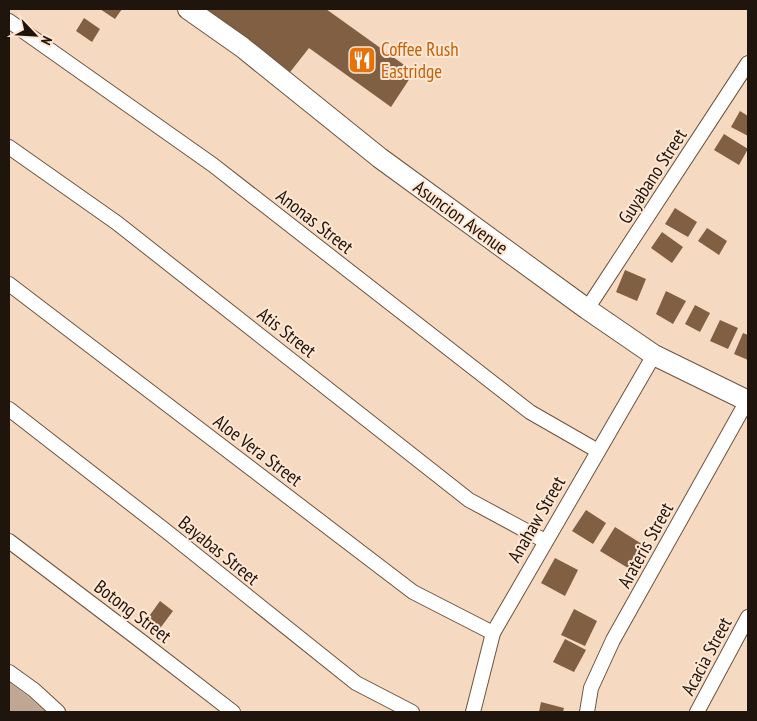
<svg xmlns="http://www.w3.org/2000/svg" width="757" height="721" viewBox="0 0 757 721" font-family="'PT Sans Narrow',sans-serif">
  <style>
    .green { fill: #c0a793 }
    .building { fill: #815f42 }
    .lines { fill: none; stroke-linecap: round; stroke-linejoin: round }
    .street-casing { stroke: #6d543f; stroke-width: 16 }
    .secondary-casing { stroke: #6d543f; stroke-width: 22 }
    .street { stroke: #fff; stroke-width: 14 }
    .secondary { stroke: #fff; stroke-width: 20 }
    .labels { text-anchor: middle; stroke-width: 4; stroke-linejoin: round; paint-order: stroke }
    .food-label { font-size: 19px; fill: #c56008; stroke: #ffe7d4; text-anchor: start }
    .street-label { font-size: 19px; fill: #1f150c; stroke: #ffe7d4 }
  </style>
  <rect width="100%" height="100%" fill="#f6d9c1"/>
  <path class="green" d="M9,682L28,696L46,712H9Z"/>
  <g class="building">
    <path d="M100,9H122L115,19Z"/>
    <path d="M200,9H326L414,72L391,107L309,48L287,76Z"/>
    <path d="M84,18L100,29L92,42L76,31Z"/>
    <path d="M740,111L748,116V136L731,127Z"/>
    <path d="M724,134L748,149L739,165L714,150Z"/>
    <path d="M675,208L697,222L688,237L665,224Z"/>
    <path d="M707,228L727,241L719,255L698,241Z"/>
    <path d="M662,232L683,247L672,263L651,248Z"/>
    <path d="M625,270L646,279L637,301L616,292Z"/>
    <path d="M666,291L686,301L673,324L656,314Z"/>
    <path d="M695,305L710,313L700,332L685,324Z"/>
    <path d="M720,320L738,328L728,349L710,341Z"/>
    <path d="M743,333L748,335V360L734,354Z"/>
    <path d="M586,510L606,523L593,544L572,531Z"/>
    <path d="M615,527L642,544L628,568L600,551Z"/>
    <path d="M555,558L578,570L565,596L541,583Z"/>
    <path d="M160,601L173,611L158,631L145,622Z"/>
    <path d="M574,609L597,621L585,646L561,635Z"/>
    <path d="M565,639L586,650L574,672L553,662Z"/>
    <path d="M541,702L564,708L563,712H539Z"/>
  </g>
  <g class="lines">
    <g class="street-casing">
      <g id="street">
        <path d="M9,21L213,165L530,412L598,451"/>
        <path d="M9,147L117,223L469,500L545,541"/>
        <path d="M9,284L413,592L493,633"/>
        <path d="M587,309L748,63"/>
        <path d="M9,409L166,531L356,683L412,712"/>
        <path d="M9,541L137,638L233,712"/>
        <path d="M9,672L34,690L58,712"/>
        <path d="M473,712L493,633L654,355"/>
        <path d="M587,712L591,688L613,640L747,401"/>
        <path d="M697,712L748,617"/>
      </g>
    </g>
    <g class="secondary-casing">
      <path id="secondary" d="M188,9L242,47L380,158L587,309L654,355L748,401"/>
    </g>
    <use href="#street" class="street"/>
    <use href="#secondary" class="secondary"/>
  </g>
  <defs>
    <g id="restaurant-square" transform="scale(1.4375)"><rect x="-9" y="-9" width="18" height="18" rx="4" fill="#e8710a" stroke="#ffe7d4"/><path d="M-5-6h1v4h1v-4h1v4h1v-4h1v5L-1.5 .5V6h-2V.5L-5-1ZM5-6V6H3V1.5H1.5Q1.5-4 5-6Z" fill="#fff"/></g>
  </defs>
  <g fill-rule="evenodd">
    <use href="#restaurant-square" x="362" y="60"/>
  </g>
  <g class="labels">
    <g class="food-label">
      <text x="381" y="56">Coffee Rush<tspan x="381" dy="22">Eastridge</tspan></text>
    </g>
    <g class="street-label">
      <text transform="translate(652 176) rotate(-57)" y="7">Guyabano Street</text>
      <text transform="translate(461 217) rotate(36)" y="7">Asuncion Avenue</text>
      <text transform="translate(315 221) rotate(38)" y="7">Anonas Street</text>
      <text transform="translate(287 332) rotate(38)" y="7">Atis Street</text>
      <text transform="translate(258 450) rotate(37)" y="7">Aloe Vera Street</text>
      <text transform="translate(536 519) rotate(-60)" y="7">Anahaw Street</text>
      <text transform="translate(645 545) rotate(-61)" y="7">Arateris Street</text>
      <text transform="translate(219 550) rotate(39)" y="7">Bayabas Street</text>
      <text transform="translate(133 611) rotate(37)" y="7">Botong Street</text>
      <text transform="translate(706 656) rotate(-62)" y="7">Acacia Street</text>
    </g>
  </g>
  <rect width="757" height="721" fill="none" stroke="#1f150c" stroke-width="20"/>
  <g transform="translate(35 35) rotate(115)" stroke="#ffe7d4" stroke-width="4" paint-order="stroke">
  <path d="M0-4L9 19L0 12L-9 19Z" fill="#1f150c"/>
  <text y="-8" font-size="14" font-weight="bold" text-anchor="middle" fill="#1f150c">N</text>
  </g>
</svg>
